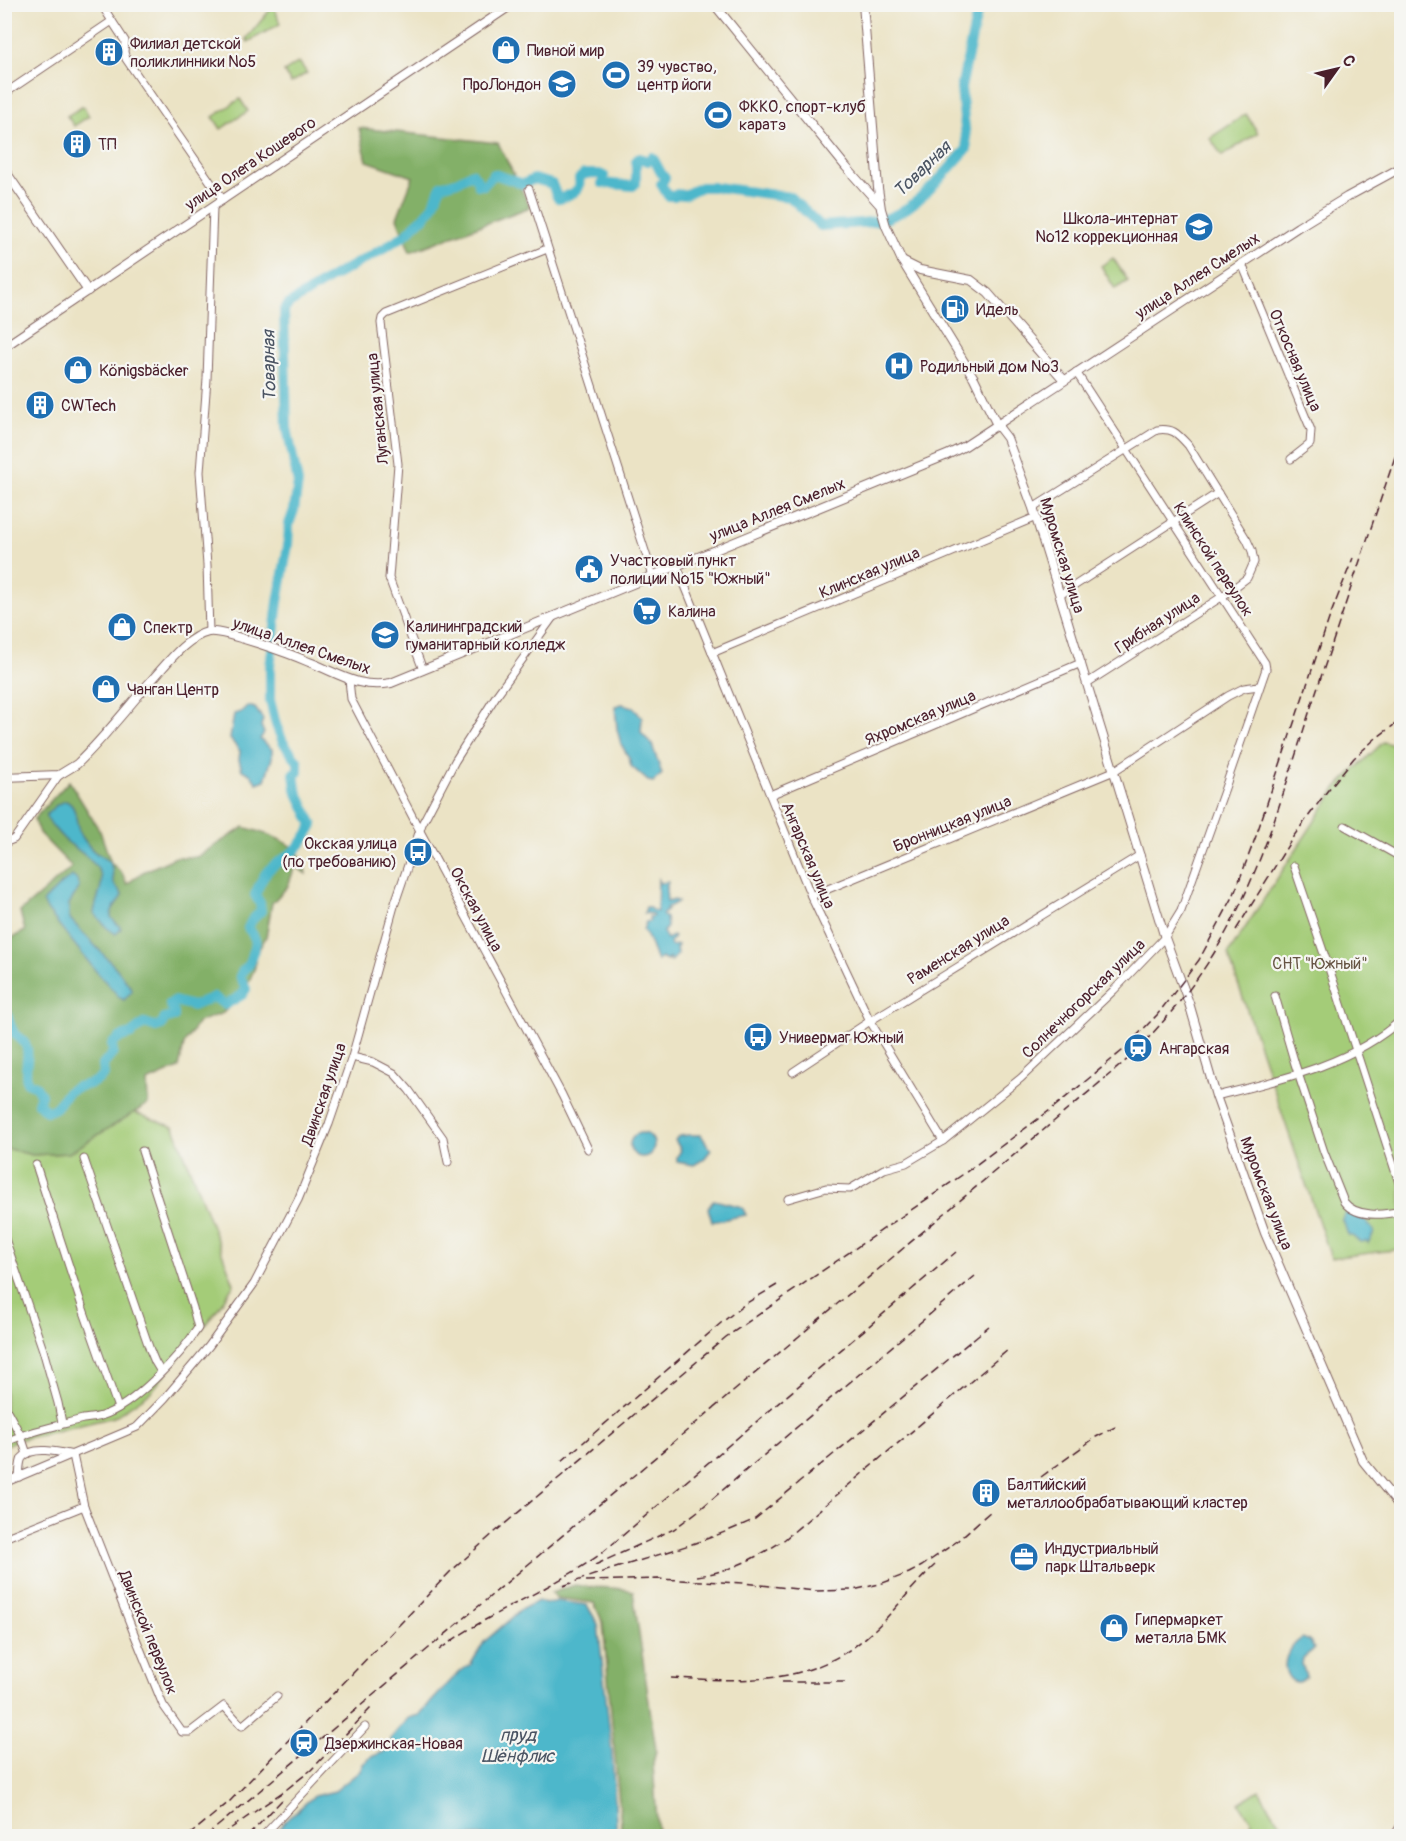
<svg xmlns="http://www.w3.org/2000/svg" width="1406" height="1841" viewBox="0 0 1406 1841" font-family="Pangolin,sans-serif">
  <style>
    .green { fill: #a4cc78; stroke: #777652; stroke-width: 1.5 }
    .forest { fill: #83b068; stroke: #66684a; stroke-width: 1.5 }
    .water { fill: #4db7cb; stroke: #4c6b7b; stroke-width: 1.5 }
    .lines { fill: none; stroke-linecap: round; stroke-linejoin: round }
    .river { stroke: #4db7cb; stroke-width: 10 }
    .minor-casing { stroke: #826461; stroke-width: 9 }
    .major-casing { stroke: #826461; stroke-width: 10 }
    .minor { stroke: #fff; stroke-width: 7 }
    .major { stroke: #fff; stroke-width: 8 }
    .rail { stroke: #4a1f2b; stroke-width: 1.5; stroke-dasharray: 9 4.5; stroke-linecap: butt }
    .labels { text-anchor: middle; stroke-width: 4.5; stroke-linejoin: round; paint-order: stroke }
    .poi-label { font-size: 16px; fill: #4a1f2b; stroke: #f6f6f2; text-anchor: start }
    .street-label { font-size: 16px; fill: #4a1f2b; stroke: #f6f6f2 }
    .park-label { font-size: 16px; fill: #655342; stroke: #f6f6f2 }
    .water-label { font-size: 18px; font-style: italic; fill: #4b5463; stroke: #f6f6f2 }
  </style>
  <rect width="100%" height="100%" fill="#f6f6f2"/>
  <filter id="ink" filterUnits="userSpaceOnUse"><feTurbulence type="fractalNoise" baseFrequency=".0167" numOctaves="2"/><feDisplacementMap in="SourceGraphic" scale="12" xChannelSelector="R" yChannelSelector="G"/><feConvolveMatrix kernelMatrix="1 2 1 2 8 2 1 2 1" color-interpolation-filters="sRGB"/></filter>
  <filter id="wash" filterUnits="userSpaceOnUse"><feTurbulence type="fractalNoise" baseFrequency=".008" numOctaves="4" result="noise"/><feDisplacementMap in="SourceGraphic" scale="24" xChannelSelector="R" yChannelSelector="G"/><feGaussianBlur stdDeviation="1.35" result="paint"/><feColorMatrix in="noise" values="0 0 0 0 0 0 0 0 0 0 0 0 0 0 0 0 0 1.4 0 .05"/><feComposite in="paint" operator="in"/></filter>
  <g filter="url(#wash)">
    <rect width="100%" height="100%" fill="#ebe3c5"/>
    <g class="green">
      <path d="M274,5L280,24L248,42L246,39Z"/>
      <path d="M299,62L307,73L291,83L284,72Z"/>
      <path d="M240,99L248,111L221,129L213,117Z"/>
      <path d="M83,106L89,116L74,126L67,116Z"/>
      <path d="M1246,114L1258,133L1222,156L1210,138Z"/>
      <path d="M1113,258L1128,281L1115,289L1101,266Z"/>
      <path d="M1383,742L1401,747V1249L1331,1258L1228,954L1337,787Z"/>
      <path d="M133,1112L174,1127L234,1284L217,1310L151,1392L114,1417L14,1441L5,1447V1148L32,1155L69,1153Z"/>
      <path d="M1259,1790L1283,1829L1272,1836H1268L1264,1832L1258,1836L1251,1824L1252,1822L1239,1803Z"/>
    </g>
    <g class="forest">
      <path d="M359,128L498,143L530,207L410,252L397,218L413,177L367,161Z"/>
      <path d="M69,781L100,831L111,863L122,873L127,884L143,872L176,857H197L244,827C271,836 302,841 306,874L295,866L288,886L272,903L266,937L255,956V967L250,979L241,994L223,1013L198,1022L184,1044L179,1068L147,1082L148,1104L69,1153L32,1155L5,1148L4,942L25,931L20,912L72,867L39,833L34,819Z"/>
      <path d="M575,1585C595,1589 614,1586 633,1591L656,1750L653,1764L658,1836H622L603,1623L594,1603L557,1598L551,1593Z"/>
    </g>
    <g class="water">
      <path d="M622,704L633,707L642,718L641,732L652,745L662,774L653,782L648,781L631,766L629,758L621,744L617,729L615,706Z"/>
      <path d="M247,706L255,708L263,719L261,726L264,733L260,739L272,749V758L265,780L257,783L250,774L242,770L239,760L240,751L230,739L234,714L241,712Z"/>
      <path d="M66,801C79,807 74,823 81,835C85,841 90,849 96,853C101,856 105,857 108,861C115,868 111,876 114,884C116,888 121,890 122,895C120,901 109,910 111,917C113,921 119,924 121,929L116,934L107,928L94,913C95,901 104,887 101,876C98,862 74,848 64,839C57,832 51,825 46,817V815C51,809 57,803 66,801Z"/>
      <path d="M72,876L77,880L79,888L69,904V916L71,920L117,969L132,989V991L124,1000L120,998L95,970L48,911L43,902L59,886Z"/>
      <path d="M658,877L659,883L668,882L666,889L667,902L675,900L678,902L666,908L667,910L662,915L666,918L667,927L663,932L667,939L672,936L674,937L670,942L671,946L678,945L676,949L678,954L671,961L669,958L667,961L661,958L657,961C652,951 650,938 643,930L646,922L650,921L649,917L653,916L652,914L644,913L646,907H649L650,909L657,912Z"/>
      <circle cx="642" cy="1145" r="12"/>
      <path d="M689,1135H701L711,1150L704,1159L694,1165L677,1162V1157L681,1150L675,1140L679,1136Z"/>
      <path d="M714,1200L742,1207L746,1215L712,1222L708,1208Z"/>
      <path d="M1347,1213L1362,1217L1374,1231L1373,1235L1368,1243L1367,1241L1360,1242L1352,1236H1349C1345,1231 1346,1225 1342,1219L1344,1218V1215Z"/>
      <path d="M538,1601L545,1604L557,1601L587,1605L598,1624L612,1753L617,1836H275L285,1821L314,1796L335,1791L360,1771L363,1764L371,1757L391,1749V1738L408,1718L419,1715L458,1673L471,1664L484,1642L522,1609Z"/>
      <path d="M1302,1638L1310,1641L1314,1649L1303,1658L1302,1664L1306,1676C1294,1696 1268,1662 1302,1638Z"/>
    </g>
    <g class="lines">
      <path class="river" d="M4,1009C9,1015 8,1023 13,1031C17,1038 25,1039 27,1049C29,1060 24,1068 27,1082L36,1086L41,1095L38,1103L46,1111C59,1110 60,1099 68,1092C78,1083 91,1088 104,1075L103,1065L113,1053L112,1044L121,1037L131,1034L145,1023L156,1027L162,1025L165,1018L174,1017V1012L170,1004L174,1001L193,1006L214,997L225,1005L242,995L246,989L240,976L243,970L249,965C252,946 263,946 248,928L252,920L261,911L260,903L255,895C258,888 261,880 266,873C272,865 281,861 289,855C301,847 306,836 313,825L296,789L294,774L298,772V762L283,742L276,725L270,700V667L278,602L288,545L289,524L294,510L298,483L287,428L284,310L289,304L332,277L385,248C390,243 396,241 402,237C411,232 414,223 425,217C426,214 428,211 431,209C436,202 437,192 442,185C454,184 462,180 472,173L477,180L478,185H484L494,174L523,184L534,179L552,184L557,197L560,199C570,193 582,194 579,179L584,174H599L604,176L602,183L633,186L636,183V161L639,158L648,161L652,157C658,164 658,171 665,178L661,184L668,196H674L677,194L684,195L701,187H716L790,197L821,226C839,224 859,224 877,221C915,214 942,175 967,149L961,88L979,4"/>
    </g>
  </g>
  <g filter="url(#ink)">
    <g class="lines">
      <g class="minor-casing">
        <g id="minor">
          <path d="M101,4L125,41L124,52L126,59L223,200"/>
          <path d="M4,94L112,21"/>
          <path d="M529,189L653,576"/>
          <path d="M1242,264L1311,430L1310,444L1291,459"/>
          <path d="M1033,508L1157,430C1173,428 1177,433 1188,445L1247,540L1252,551L1254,562L1247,578L1223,596L1087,683"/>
          <path d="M677,566L811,896L870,1021L943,1141"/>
          <path d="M1060,595L1218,493"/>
          <path d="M209,632L207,565L200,472L207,379L213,207"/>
          <path d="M712,653L1036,517"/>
          <path d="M423,670L389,578L398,464L381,323L382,318L386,314L547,249"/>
          <path d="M349,680L351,699L420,831L562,1095L588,1149"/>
          <path d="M770,795L1081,663"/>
          <path d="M1345,826L1402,858"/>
          <path d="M4,843L14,839L59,775"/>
          <path d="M1294,866L1337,992L1402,1192"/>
          <path d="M811,896L1114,771L1228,696L1244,688L1259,686"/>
          <path d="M1275,996L1295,1064L1324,1152L1344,1202C1356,1218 1384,1215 1402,1211"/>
          <path d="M352,1057L373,1062L394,1073L409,1090L443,1138L448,1162"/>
          <path d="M793,1072L870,1021L1140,855"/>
          <path d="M1216,1096C1280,1080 1351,1065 1402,1019"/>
          <path d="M84,1159L150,1350L155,1362L161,1372"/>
          <path d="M36,1165L83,1309L118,1408"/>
          <path d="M788,1199L826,1188L850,1189L884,1169L906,1163L943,1141L1021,1078L1114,990L1165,937L1181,911L1225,788L1266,669L1265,663L1076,372"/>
          <path d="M4,1236L43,1350L58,1403L62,1423L60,1425"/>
          <path d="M4,1405L21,1436L27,1454"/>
          <path d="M4,1443C30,1431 56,1426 83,1419C89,1418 95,1418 101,1416C134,1406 180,1356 198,1328L193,1308L142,1151"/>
          <path d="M73,1455L84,1506L133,1631L163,1705L182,1732H190L224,1706L242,1726L277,1696"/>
          <path d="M19,1477C20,1471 19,1464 22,1458C32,1445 60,1452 73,1455"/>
          <path d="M4,1483L137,1427L165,1398L209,1346L254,1284L298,1200L329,1124L352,1057L394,906L422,824L455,761L496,696L553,617"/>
          <path d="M4,1538L84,1506"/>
          <path d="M263,1836L365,1727"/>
        </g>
      </g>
      <g class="major-casing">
        <g id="major">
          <path d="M714,4L846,167L879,204"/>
          <path d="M863,4L878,188L881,209L886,226L902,261L974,378L997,425L1007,438L1033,508L1165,938L1189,1003L1216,1096L1265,1233L1363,1461L1402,1509"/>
          <path d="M4,169L88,291"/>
          <path d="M902,261L920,270L971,280L988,293L1064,380"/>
          <path d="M4,347L513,4"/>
          <path d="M4,777L59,775L77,764C103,739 126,709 150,682C165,666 186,637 208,632C222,629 293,655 309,662C338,673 358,689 391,683L947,455L965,446L997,425L1298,227L1347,197L1402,167"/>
          <path d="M1395,1836L1402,1824"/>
        </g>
      </g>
      <use href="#minor" class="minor"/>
      <use href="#major" class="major"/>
      <g class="rail">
        <path d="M1236,930L1293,837L1328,790L1354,758L1375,739L1402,719"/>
        <path d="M562,1461L721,1323L745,1304L777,1285"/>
        <path d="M1041,1477L1096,1437L1117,1426"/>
        <path d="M595,1565L674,1529L698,1511L975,1276"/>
        <path d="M697,1576C730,1572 758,1557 785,1539L1009,1349"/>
        <path d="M586,1581L658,1579L743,1583L816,1591L853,1590L880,1584L909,1573L922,1566L956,1542L992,1510"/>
        <path d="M563,1586C626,1562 694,1548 755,1519L989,1326"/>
        <path d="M439,1650C490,1611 551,1590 602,1553L956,1252"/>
        <path d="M671,1678C746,1681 812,1687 872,1632C895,1611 912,1586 935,1565"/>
        <path d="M782,1682H845"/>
        <path d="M188,1836L229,1802L450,1572L495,1532L726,1337L962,1175L1053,1108L1122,1051L1157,1015L1199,960L1233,897L1256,836L1330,616L1353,558"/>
        <path d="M206,1836L1129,1058C1168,1019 1204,975 1230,925C1266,857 1288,777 1312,704C1342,614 1372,525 1402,436"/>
        <path d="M220,1836L287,1789L311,1770L371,1708"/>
        <path d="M248,1836L282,1800"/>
      </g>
    </g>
  </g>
  <defs>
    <g id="shop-disc" transform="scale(1.5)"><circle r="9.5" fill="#1f6fb2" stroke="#f6f6f2"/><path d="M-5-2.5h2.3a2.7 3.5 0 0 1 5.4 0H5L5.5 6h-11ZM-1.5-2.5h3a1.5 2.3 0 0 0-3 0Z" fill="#fff"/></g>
    <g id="building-disc" transform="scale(1.5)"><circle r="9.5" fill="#1f6fb2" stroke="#f6f6f2"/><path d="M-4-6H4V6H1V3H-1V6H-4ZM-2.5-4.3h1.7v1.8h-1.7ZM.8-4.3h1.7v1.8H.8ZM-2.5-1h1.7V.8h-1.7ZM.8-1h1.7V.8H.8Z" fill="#fff"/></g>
    <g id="stadium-disc" transform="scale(1.5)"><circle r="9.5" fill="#1f6fb2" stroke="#f6f6f2"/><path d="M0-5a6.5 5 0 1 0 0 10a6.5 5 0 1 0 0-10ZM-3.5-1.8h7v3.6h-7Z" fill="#fff"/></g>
    <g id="school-disc" transform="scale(1.5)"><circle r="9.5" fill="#1f6fb2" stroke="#f6f6f2"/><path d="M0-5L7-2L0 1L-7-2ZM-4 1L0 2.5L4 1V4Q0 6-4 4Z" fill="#fff"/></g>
    <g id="fuel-disc" transform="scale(1.5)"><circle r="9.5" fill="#1f6fb2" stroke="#f6f6f2"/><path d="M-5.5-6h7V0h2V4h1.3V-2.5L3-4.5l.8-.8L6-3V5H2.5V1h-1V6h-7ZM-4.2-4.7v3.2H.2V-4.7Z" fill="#fff"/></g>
    <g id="hospital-disc" transform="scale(1.5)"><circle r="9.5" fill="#1f6fb2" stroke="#f6f6f2"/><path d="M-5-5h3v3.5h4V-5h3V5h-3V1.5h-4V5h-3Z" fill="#fff"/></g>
    <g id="civic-disc" transform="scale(1.5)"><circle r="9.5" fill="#1f6fb2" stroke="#f6f6f2"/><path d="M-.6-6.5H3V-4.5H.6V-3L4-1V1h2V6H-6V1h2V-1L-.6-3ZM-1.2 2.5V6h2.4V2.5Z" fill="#fff"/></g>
    <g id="supermarket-disc" transform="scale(1.5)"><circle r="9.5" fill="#1f6fb2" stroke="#f6f6f2"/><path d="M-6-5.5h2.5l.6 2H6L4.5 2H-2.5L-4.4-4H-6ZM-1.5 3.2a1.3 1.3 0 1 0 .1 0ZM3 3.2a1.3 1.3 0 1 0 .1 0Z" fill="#fff"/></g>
    <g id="university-disc" transform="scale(1.5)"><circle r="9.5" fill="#1f6fb2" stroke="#f6f6f2"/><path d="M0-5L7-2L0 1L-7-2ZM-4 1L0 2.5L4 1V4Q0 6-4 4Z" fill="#fff"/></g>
    <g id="bus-disc" transform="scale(1.5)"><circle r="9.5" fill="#1f6fb2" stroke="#f6f6f2"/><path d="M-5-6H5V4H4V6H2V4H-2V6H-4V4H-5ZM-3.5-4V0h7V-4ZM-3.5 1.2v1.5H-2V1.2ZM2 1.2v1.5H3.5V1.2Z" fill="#fff"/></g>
    <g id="station-disc" transform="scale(1.5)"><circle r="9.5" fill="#1f6fb2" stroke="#f6f6f2"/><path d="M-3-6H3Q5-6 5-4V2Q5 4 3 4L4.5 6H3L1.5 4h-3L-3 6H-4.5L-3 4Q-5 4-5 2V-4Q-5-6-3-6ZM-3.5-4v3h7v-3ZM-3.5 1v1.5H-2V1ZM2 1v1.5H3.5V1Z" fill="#fff"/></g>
    <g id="office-disc" transform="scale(1.5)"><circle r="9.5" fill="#1f6fb2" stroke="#f6f6f2"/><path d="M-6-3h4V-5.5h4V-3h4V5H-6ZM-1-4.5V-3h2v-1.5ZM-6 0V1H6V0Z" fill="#fff"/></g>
  </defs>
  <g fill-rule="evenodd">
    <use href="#shop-disc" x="506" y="50"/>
    <use href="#building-disc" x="109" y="52"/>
    <use href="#stadium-disc" x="616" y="75"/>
    <use href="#school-disc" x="562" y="84"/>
    <use href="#stadium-disc" x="718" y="115"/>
    <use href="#building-disc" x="77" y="144"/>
    <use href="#school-disc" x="1199" y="227"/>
    <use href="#fuel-disc" x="955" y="309"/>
    <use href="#hospital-disc" x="899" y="366"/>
    <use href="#shop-disc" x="78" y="370"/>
    <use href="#building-disc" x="40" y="405"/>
    <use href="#civic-disc" x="589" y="569"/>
    <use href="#supermarket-disc" x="647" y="611"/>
    <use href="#shop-disc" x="122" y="627"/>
    <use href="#university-disc" x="385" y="635"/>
    <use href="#shop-disc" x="106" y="689"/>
    <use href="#bus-disc" x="418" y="852"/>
    <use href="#bus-disc" x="758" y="1037"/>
    <use href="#station-disc" x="1138" y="1048"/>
    <use href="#building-disc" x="986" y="1493"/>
    <use href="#office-disc" x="1024" y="1557"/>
    <use href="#shop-disc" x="1114" y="1628"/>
    <use href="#station-disc" x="304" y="1743"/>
  </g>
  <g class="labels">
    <g class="poi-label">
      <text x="130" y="49">Филиал детской<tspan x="130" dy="18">поликлинники №5</tspan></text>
      <text x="527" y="56">Пивной мир</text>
      <text x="637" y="72">39 чувство,<tspan x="637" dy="18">центр йоги</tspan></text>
      <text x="541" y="90" text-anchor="end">ПроЛондон</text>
      <text x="739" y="112">ФККО, спорт-клуб<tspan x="739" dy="18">каратэ</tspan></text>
      <text x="98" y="150">ТП</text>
      <text x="1178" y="224" text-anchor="end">Школа-интернат<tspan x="1178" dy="18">№12 коррекционная</tspan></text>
      <text x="976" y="315">Идель</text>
      <text x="920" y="372">Родильный дом №3</text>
      <text x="99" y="376">Königsbäcker</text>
      <text x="61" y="411">CWTech</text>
      <text x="610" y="566">Участковый пункт<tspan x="610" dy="18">полиции №15 "Южный"</tspan></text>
      <text x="668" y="617">Калина</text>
      <text x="406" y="632">Калининградский<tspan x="406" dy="18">гуманитарный колледж</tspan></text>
      <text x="143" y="633">Спектр</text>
      <text x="127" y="695">Чанган Центр</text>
      <text x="397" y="849" text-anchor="end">Окская улица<tspan x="397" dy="18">(по требованию)</tspan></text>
      <text x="779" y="1043">Универмаг Южный</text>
      <text x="1159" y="1054">Ангарская</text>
      <text x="1007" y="1490">Балтийский<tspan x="1007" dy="18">металлообрабатывающий кластер</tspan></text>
      <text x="1045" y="1554">Индустриальный<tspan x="1045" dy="18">парк Штальверк</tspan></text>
      <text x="1135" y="1625">Гипермаркет<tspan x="1135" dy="18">металла БМК</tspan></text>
      <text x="325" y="1749">Дзержинская-Новая</text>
    </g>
    <g class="street-label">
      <text transform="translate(250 163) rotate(-34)" y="6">улица Олега Кошевого</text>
      <text transform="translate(1197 275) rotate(-33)" y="6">улица Аллея Смелых</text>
      <text transform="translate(1296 360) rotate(67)" y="6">Откосная улица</text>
      <text transform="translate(377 409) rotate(-96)" y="6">Луганская улица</text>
      <text transform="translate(777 509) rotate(-22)" y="6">улица Аллея Смелых</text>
      <text transform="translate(1063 555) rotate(73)" y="6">Муромская улица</text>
      <text transform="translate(1214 559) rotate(57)" y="6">Клинской переулок</text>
      <text transform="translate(869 572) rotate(-23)" y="6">Клинская улица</text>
      <text transform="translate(1157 622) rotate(-33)" y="6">Грибная улица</text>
      <text transform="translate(302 645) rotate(19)" y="6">улица Аллея Смелых</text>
      <text transform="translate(920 717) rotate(-23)" y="6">Яхромская улица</text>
      <text transform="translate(952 823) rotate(-22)" y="6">Бронницкая улица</text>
      <text transform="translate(809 855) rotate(67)" y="6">Ангарская улица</text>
      <text transform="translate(477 909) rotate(62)" y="6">Окская улица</text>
      <text transform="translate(958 949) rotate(-32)" y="6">Раменская улица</text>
      <text transform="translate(1083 998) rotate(-44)" y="6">Солнечногорская улица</text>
      <text transform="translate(323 1094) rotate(-71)" y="6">Двинская улица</text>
      <text transform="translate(1267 1193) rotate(69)" y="6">Муромская улица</text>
      <text transform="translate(149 1632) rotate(68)" y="6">Двинской переулок</text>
    </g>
    <g class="park-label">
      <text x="1320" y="969">СНТ "Южный"</text>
    </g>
    <g class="water-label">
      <text transform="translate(922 169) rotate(-44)" y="6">Товарная</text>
      <text transform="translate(269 366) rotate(-91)" y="6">Товарная</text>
      <text x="518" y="1741">пруд<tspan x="518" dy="21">Шёнфлис</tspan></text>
    </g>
  </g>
  <rect width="1406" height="1841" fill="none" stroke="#f6f6f2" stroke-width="24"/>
  <g transform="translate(1337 69) rotate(56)" stroke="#f6f6f2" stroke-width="4.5" paint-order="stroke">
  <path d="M0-4.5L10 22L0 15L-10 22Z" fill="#4a1f2b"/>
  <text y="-9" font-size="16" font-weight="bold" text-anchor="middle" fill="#4a1f2b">С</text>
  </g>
</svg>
